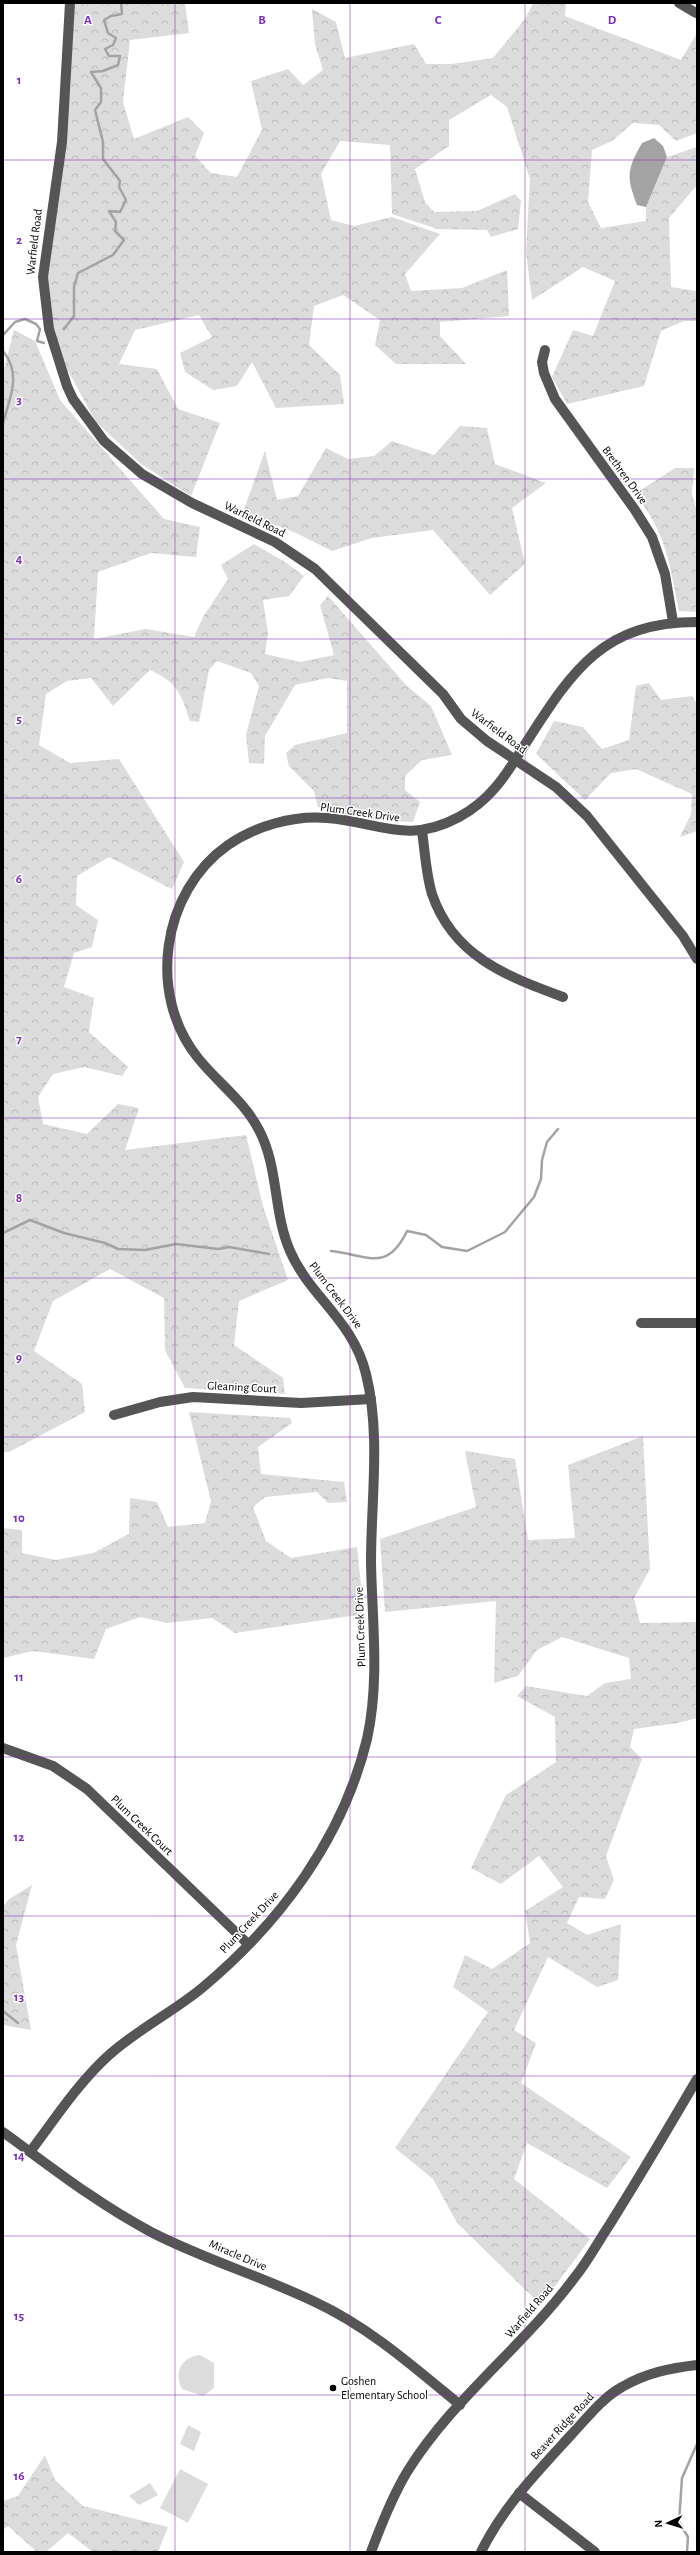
<svg xmlns="http://www.w3.org/2000/svg" width="700" height="2555" viewBox="0 0 700 2555" font-family="'Alegreya Sans',sans-serif">
  <style>
    .forest { fill: url(#forest-crowns) }
    .park { fill: #dcdcdc }
    .water { fill: #a3a3a3 }
    .lines { fill: none; stroke-linecap: round; stroke-linejoin: round }
    .stream { stroke: #a3a3a3; stroke-width: 2.5 }
    .minor { stroke: #555; stroke-width: 10 }
    .grid { fill: none; stroke: #7b2cbf; stroke-width: 1; stroke-opacity: 0.55 }
    .poi-dot { fill: #000; stroke: #fff; stroke-width: 1.5 }
    .labels { text-anchor: middle; stroke-width: 3; stroke-linejoin: round; paint-order: stroke }
    .street-label { font-size: 12px; fill: #000; stroke: #fff }
    .poi-label { font-size: 12px; fill: #000; stroke: #fff; text-anchor: start }
    .grid-label { font-size: 13px; text-anchor: middle; font-weight: bold; fill: #7b2cbf; stroke: #fff; stroke-width: 3; stroke-linejoin: round; paint-order: stroke }
  </style>
  <defs>
    <pattern id="forest-crowns" width="20" height="18" patternUnits="userSpaceOnUse"><rect width="20" height="18" fill="#dcdcdc"/><path d="M2 6a3 3 0 1 1 6 0M12 15a3 3 0 1 1 6 0" fill="none" stroke="#bbb"/></pattern>
  </defs>
  <rect width="100%" height="100%" fill="#fff"/>
  <g class="forest">
    <path d="M70,3H185L189,33L130,40L123,102L134,139L188,117L204,133L195,156L211,173L237,177L262,130L251,81L288,69L303,85L323,70L315,44L312,9L336,22L345,58L414,44L426,64H451L493,58L525,19L533,3H566L565,16L681,60L697,33V133L676,141L659,125L633,123L612,141L592,150L588,202L601,228L646,221V207L667,157L697,147V185L669,218L671,287L697,291V321H684L661,331L644,386L567,404L552,377L573,330L593,336L615,281L583,267L532,300L526,252L530,179L507,107L491,95L449,120V146L415,169L425,202L434,212L477,211L515,194L521,201L518,229L491,237L487,230L437,229L392,214L390,145L340,141L321,174L331,220L354,226L392,217L440,234L405,274L411,291L462,288L507,270L509,316L440,322V336L466,364H396L375,345L380,320L343,295L314,306L309,345L340,375L344,404L276,408L252,362L237,386L213,390L185,372L180,353L212,337L199,315L135,330L119,364L157,369L178,409L220,423L191,496L141,464L96,422L67,369L44,298L62,142Z"/>
    <path d="M14,330L35,341L60,400L164,519L200,527L196,557L151,553L98,572L94,639L146,629L194,637L203,617L228,579L221,565L254,544L285,562L304,576L289,596L263,600L268,633L265,654L300,662L334,655L320,605L328,596L406,685L431,706L452,755L422,760L405,776V790L420,802L413,822C380,821 349,816 318,807L314,791L289,766L286,753L295,745L347,733V681L328,678L295,685L265,736L264,764L249,763L246,735L259,686L251,673L217,661L209,670L199,722L190,721C180,692 179,684 150,670L113,706L91,678L67,681L46,694L39,745L70,763L119,759L184,862L172,889L109,857L77,876L76,905L98,920L92,947L74,953L64,987L94,998L89,1032L128,1067L122,1076L84,1067L53,1074L38,1097L43,1124L87,1134L118,1104L139,1108L125,1150L246,1135L263,1206L288,1280L239,1301L234,1345L283,1378L285,1394L185,1388L165,1350L164,1298L110,1269L53,1301L34,1351L82,1384L85,1412L9,1452H3V373Z"/>
    <path d="M460,426L487,428L495,464L546,483L512,508L525,564L490,595L433,530L372,538L332,551L296,533L243,512L265,451L277,500L298,496L326,448L348,459L374,456L392,441L434,455Z"/>
    <path d="M675,468H694L692,494L697,512V612L679,611C669,562 667,535 635,494Z"/>
    <path d="M649,683L661,700L692,696L697,704V831L680,837L691,814L692,794L636,769L611,773L585,800L536,754L554,721L583,727L602,749L629,740L636,686Z"/>
    <path d="M189,1412L290,1418L292,1423L258,1447L261,1474L344,1482L347,1502L328,1503L317,1492L265,1497L253,1507L266,1541L291,1558L357,1547L364,1614L235,1633L212,1618L167,1623L140,1617L106,1629L94,1659L33,1651L3,1658V1528L22,1530V1553L56,1560L93,1553L129,1534L130,1498L157,1502L168,1527L205,1523L211,1501Z"/>
    <path d="M643,1436L650,1569L634,1598L640,1623L697,1622V1718L678,1723L634,1729L630,1747L642,1759L606,1856L614,1880L605,1899L579,1897L567,1923L587,1935L621,1924L618,1980L597,1987L548,1957L514,2030L536,2043L521,2083L631,2157L607,2188L527,2143L514,2179L590,2239L541,2305L457,2223L433,2179L395,2148L488,2012L453,1987L465,1955L492,1969L530,1943L525,1911L563,1887L539,1856L501,1884L471,1868L506,1795L556,1762L555,1717L517,1696L526,1686L587,1696L605,1683L631,1679L629,1658L562,1637L537,1650L518,1676L494,1683L496,1601L385,1612L380,1539L476,1507L465,1451L515,1459L528,1540L575,1538L568,1465Z"/>
    <path d="M32,1885L16,1945L31,2030L3,2025V1907L9,1899Z"/>
    <path d="M45,2455L55,2480L83,2506L168,2527L158,2552H93L68,2533L46,2552H37L8,2526L3,2530V2501L18,2496Z"/>
  </g>
  <g class="park">
    <path d="M200,2355L214,2363V2388L203,2396L182,2389C173,2372 182,2357 200,2355Z"/>
    <path d="M188,2425L201,2432L194,2451L180,2444Z"/>
    <path d="M180,2469L208,2484L188,2523L160,2508Z"/>
    <path d="M150,2483L158,2495L139,2505L129,2496Z"/>
  </g>
  <path class="water" d="M654,138L663,146L667,157L646,207L637,205C626,177 627,169 642,143Z"/>
  <g class="lines">
    <g class="stream">
      <path d="M64,329L74,316V287L78,273L113,255L124,240L115,231L116,222L109,211L120,212L126,200L119,187L120,181L103,159V142L95,110L101,102V88L91,72L103,71L118,65L120,56H109L105,49L113,45L116,38L108,33L104,20L111,16L122,14L121,3"/>
      <path d="M3,335L15,322L25,319L36,324L40,329L37,341L44,343"/>
      <path d="M3,351C22,374 10,397 3,423"/>
      <path d="M3,1233L30,1220L64,1233L105,1243L118,1249L145,1250L176,1244L218,1249L229,1247L269,1254"/>
      <path d="M331,1251C367,1255 387,1273 407,1231L426,1235L442,1247L467,1251L505,1232L534,1197L541,1179L542,1160L547,1142L558,1129"/>
      <path d="M3,2011L18,2023"/>
      <path d="M687,2552L688,2537L679,2522L682,2478L697,2444"/>
    </g>
    <g class="minor">
      <path d="M70,3L62,142L43,277L49,329L67,386L73,399L104,441L142,474L192,503L275,542L315,569L443,694L461,719L487,741L556,787L587,816L683,936L697,959"/>
      <path d="M679,3L696,13L697,12"/>
      <path d="M545,350L542,362L544,373L555,399L635,510L652,537L665,574L673,622"/>
      <path d="M422,831C425,852 426,874 432,894C453,956 506,976 563,997"/>
      <path d="M641,1323H697"/>
      <path d="M114,1415L160,1402L193,1397L301,1403L371,1399"/>
      <path d="M3,1748L53,1766L87,1789L248,1944"/>
      <path d="M3,2132C51,2167 98,2204 151,2232C203,2259 261,2276 315,2302C369,2327 414,2367 460,2405"/>
      <path d="M30,2152C55,2119 78,2083 109,2055C138,2029 173,2012 202,1988C280,1923 343,1838 367,1739C380,1680 372,1621 371,1562C371,1500 381,1434 366,1374C353,1320 310,1297 290,1251C273,1212 279,1168 259,1130C244,1101 218,1083 198,1058C147,995 161,892 228,845C256,826 293,815 327,818C379,822 407,845 459,817C489,801 505,777 522,749C570,675 599,622 697,622"/>
      <path d="M519,2493L595,2552"/>
      <path d="M371,2552C381,2525 392,2497 407,2472C452,2399 524,2346 575,2277C588,2261 598,2242 610,2224C640,2176 669,2127 697,2079"/>
      <path d="M481,2552C503,2507 538,2471 571,2435C587,2418 602,2398 622,2387C646,2373 670,2368 697,2365"/>
    </g>
  </g>
  <path class="grid" d="M175,3V2552M350,3V2552M525,3V2552M3,160H697M3,319H697M3,479H697M3,639H697M3,798H697M3,958H697M3,1118H697M3,1278H697M3,1437H697M3,1597H697M3,1757H697M3,1916H697M3,2076H697M3,2236H697M3,2395H697"/>
  <circle class="poi-dot" cx="333" cy="2388" r="4"/>
  <g class="labels">
    <g class="street-label">
      <text transform="translate(34 242) rotate(-83)" y="4">Warfield Road</text>
      <text transform="translate(625 475) rotate(54)" y="4">Brethren Drive</text>
      <text transform="translate(255 519) rotate(26)" y="4">Warfield Road</text>
      <text transform="translate(499 731) rotate(37)" y="4">Warfield Road</text>
      <text transform="translate(360 812) rotate(8)" y="4">Plum Creek Drive</text>
      <text transform="translate(336 1295) rotate(53)" y="4">Plum Creek Drive</text>
      <text transform="translate(242 1387) rotate(3)" y="4">Gleaning Court</text>
      <text transform="translate(360 1627) rotate(-92)" y="4">Plum Creek Drive</text>
      <text transform="translate(142 1825) rotate(44)" y="4">Plum Creek Court</text>
      <text transform="translate(249 1922) rotate(-47)" y="4">Plum Creek Drive</text>
      <text transform="translate(238 2255) rotate(23)" y="4">Miracle Drive</text>
      <text transform="translate(529 2311) rotate(-49)" y="4">Warfield Road</text>
      <text transform="translate(562 2426) rotate(-47)" y="4">Beaver Ridge Road</text>
    </g>
    <g class="poi-label">
      <text x="341" y="2385">Goshen<tspan x="341" dy="14">Elementary School</tspan></text>
    </g>
  </g>
  <g class="grid-label">
    <text x="88" y="24">A</text>
    <text x="262" y="24">B</text>
    <text x="438" y="24">C</text>
    <text x="612" y="24">D</text>
    <text x="19" y="84">1</text>
    <text x="19" y="244">2</text>
    <text x="19" y="404">3</text>
    <text x="19" y="563">4</text>
    <text x="19" y="723">5</text>
    <text x="19" y="883">6</text>
    <text x="19" y="1043">7</text>
    <text x="19" y="1202">8</text>
    <text x="19" y="1362">9</text>
    <text x="19" y="1522">10</text>
    <text x="19" y="1681">11</text>
    <text x="19" y="1841">12</text>
    <text x="19" y="2001">13</text>
    <text x="19" y="2160">14</text>
    <text x="19" y="2320">15</text>
    <text x="19" y="2480">16</text>
  </g>
  <rect width="700" height="2555" fill="none" stroke="#000000" stroke-width="8"/>
  <g transform="translate(668 2523) rotate(266)" stroke="#ffffff" stroke-width="3" paint-order="stroke">
  <path d="M0-3L7 15L0 10L-7 15Z" fill="#000000"/>
  <text y="-6" font-size="11" font-weight="bold" text-anchor="middle" fill="#000000">N</text>
  </g>
</svg>
